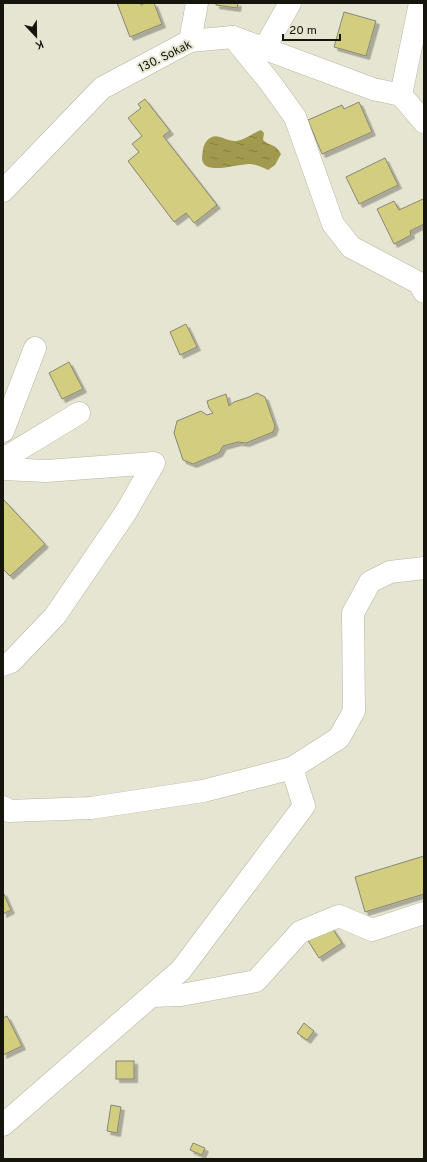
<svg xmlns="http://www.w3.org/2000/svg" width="427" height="1162" viewBox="0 0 427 1162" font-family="Overpass,sans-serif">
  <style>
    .water { fill: url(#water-ripples) }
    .building { fill: #d3cd7f; stroke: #888775; filter: url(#shadow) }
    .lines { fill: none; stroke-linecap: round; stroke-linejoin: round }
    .minor-casing { stroke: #b7b6a3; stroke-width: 23 }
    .minor { stroke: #fff; stroke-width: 22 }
    .labels { text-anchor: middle; stroke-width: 4; stroke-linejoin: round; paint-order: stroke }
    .street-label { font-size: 12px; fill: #15150e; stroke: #e6e5d1 }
  </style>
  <defs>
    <pattern id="water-ripples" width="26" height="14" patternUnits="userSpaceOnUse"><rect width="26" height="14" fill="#a19a4e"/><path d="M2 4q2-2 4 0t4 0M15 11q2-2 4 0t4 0" fill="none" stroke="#827c3f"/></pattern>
    <filter id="shadow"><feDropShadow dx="3.5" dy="3.5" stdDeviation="0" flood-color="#0004"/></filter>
  </defs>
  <rect width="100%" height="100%" fill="#e6e5d1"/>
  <path class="water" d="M261,130L264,133L263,140C269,146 275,143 281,154L275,165L268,170C262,167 257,165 251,164C239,163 202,177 202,158C202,155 203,152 203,149C204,144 207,139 212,137C219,134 228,142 236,141C245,140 253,133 261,130Z"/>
  <g class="building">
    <path d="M117,3H140L141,5L145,3H154L162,24L130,37Z"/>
    <path d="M216,3H238L237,8L216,5Z"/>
    <path d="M344,12L376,21L366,56L334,47Z"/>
    <path d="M145,99L170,131L163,136L217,205L194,223L186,213L174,222L128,161L139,152L132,144L142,136L128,118L141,108L138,104Z"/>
    <path d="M359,102L372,132L322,154L308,120L342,105L344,109Z"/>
    <path d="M385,158L398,185L359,204L346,177Z"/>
    <path d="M423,199L424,201V224L410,231L411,235L394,244L377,209L394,201L399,210Z"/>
    <path d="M186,324L197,347L180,355L170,332Z"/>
    <path d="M69,362L83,389L62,399L49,373Z"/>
    <path d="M257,393L265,397L275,426L273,432L246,443L238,442L223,446L219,453L193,464L183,460L174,433L177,421L201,411L207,415L213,413L209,408L207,401L226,394L229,406L234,402L249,397Z"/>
    <path d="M3,499L45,544L10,576L3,569Z"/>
    <path d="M424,856V894L365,912L355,877Z"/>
    <path d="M3,892L11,910L3,914Z"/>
    <path d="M330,925L342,943L319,958L307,939Z"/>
    <path d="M7,1016L22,1046L3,1055V1018Z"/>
    <path d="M304,1023L314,1031L307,1040L297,1033Z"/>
    <rect x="116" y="1061" width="18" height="18"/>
    <path d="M111,1105L121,1107L117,1133L107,1131Z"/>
    <path d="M193,1143L205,1148L202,1155L190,1150Z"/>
  </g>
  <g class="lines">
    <g class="minor-casing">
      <g id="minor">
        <path d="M233,37L269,81L295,117L333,224L351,247L419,283L424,292"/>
        <path d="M190,41L197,3"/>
        <path d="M264,49L290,3"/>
        <path d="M401,95L420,3"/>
        <path d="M3,191L102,88L190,41L233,37L373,89L401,95L424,122"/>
        <path d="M3,431L35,348"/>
        <path d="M3,459L79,413"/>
        <path d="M3,469L46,471L154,463L126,512L55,616L11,662L3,665"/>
        <path d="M3,807L9,811L91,808L203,791L292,768L339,738L354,711L353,613L370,582L390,572L424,568"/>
        <path d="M151,996L181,995L256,981L300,932L339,916L372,930L424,913"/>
        <path d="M3,1125L181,970L304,806L292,768"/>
      </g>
    </g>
    <use href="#minor" class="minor"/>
  </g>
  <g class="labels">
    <g class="street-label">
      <text transform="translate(165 56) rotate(-26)" y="4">130. Sokak</text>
    </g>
  </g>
  <rect width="427" height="1162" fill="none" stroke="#15150e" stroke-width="8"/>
  <g transform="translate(36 36) rotate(158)" stroke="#e6e5d1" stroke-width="3" paint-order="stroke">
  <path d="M0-3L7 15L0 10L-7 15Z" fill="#15150e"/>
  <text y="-6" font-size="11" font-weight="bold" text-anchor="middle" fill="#15150e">K</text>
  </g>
  <path d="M283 34v6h57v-6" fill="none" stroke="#15150e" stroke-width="2"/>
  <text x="289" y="34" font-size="12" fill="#15150e" stroke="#e6e5d1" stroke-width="3" paint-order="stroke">20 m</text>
</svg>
